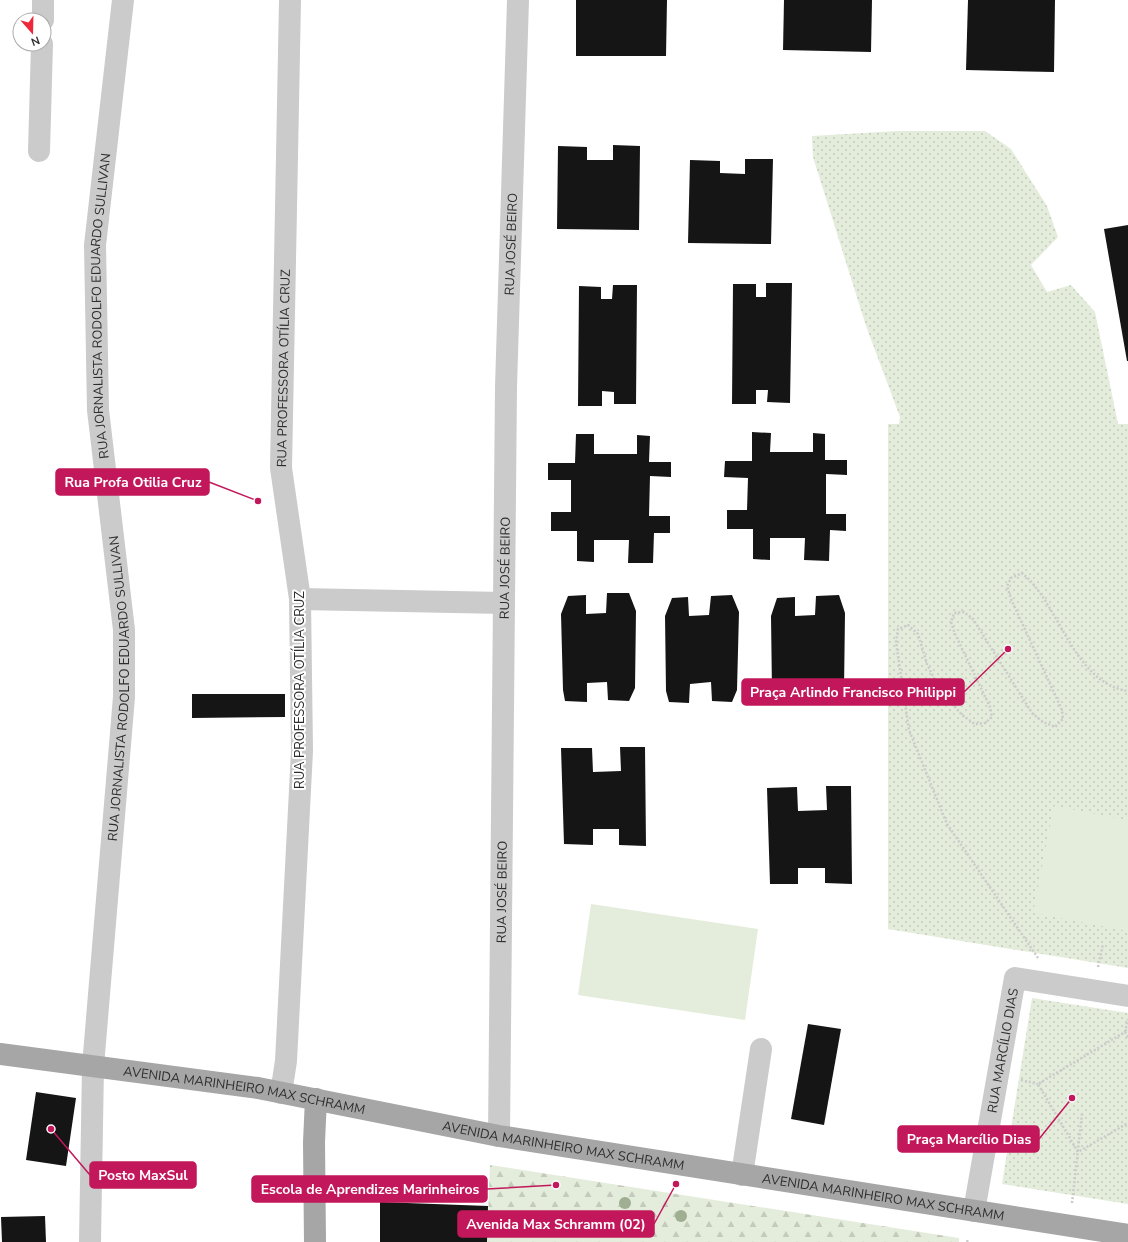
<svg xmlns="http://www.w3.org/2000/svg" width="1128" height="1242" viewBox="0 0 1128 1242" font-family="'Nunito Sans',sans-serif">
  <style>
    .grass { fill: url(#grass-dots) }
    .forest { fill: url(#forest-firs) }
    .garden { fill: #e4ecdb }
    .building { fill: #151515 }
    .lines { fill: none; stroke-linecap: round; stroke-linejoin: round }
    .path { stroke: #cbcbcb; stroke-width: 2.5; stroke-dasharray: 2 2; stroke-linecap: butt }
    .minor { stroke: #cbcbcb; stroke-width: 22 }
    .major { stroke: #a6a6a6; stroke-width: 22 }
    .tree { fill: #a0ae92 }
    .labels { text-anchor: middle; stroke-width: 4; stroke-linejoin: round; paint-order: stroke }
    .street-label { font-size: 13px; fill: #2e2e2e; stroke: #fff }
    .leader { fill: none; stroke: #c2185b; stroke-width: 1.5 }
    .callout-dot { fill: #c2185b; stroke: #fff; stroke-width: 1.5 }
    .callout { fill: #c2185b; stroke: #c2185b; stroke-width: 1.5 }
    .callout-label { font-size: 14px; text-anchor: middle; font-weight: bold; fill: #fff }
  </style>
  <defs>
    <pattern id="grass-dots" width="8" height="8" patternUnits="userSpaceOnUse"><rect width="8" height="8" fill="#e4ecdb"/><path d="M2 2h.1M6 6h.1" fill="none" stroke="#c4cbbc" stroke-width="1.8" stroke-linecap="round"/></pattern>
    <pattern id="forest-firs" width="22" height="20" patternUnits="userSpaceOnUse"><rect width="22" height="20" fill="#e4ecdb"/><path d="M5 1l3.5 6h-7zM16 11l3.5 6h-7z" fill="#c4cbbc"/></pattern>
  </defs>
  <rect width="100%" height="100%" fill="#fff"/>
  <g class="grass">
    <path d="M898,131H985L1011,149L1047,206L1058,237L1031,265L1047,292L1071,285L1095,312L1118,424H1128V968L888,929V424H899L900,417L866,326L813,157L812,136Z"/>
    <path d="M1032,998L1128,1013V1204L1002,1184Z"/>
  </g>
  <path class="forest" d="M490,1165L959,1238V1242H487Z"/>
  <g class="garden">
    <path d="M1054,806L1128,820V931L1033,913Z"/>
    <path d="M591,904L758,929L745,1020L578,995Z"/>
  </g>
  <g class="building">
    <path d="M576,0H667L666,56H576Z"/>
    <path d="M784,0H872L871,52L783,50Z"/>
    <path d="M968,0H1055L1054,72L966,70Z"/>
    <path d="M613,145L640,146L639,230L557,229L558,146L587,147V160H613Z"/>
    <path d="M745,159H773L771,244L688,243L690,160L720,161V173L745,174Z"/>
    <path d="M1128,225V361H1127L1104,229Z"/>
    <path d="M766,283H792L790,403L767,402L768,390H756V404H732L733,284H756V297H766Z"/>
    <path d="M613,285H637L636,404H614V392L602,391V406H578L579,286L601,287V299H612Z"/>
    <path d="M752,432L771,433L770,452H813V433L825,434V460H847V475L826,474V514H846V531L830,530L829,561L804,560L805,538H770V560L753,559V529H727V510H747L748,478L724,477L725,461H752Z"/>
    <path d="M576,434H594V454H637V435L650,436L649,462H671V477L650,476L649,516H670V533H654L653,563H628L629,540H594V562L577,561V531H551V512H571V480H548V463H575Z"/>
    <path d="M607,593H629L636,611L635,688L629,701L608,700L607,682L587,683V702L565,701L563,690L561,614L568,596L586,595V614L606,613Z"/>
    <path d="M732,595L739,612L737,690L732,702L712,701L711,682L690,684L689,703L669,702L666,691L665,616L672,598L688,597L689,616L709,615L711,596Z"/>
    <path d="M839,595L845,613L844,690L839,702L818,701L816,683L796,684V703L775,702L772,692L771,616L777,598L795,597V616L815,615L816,596Z"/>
    <path d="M192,694H285V717L192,718Z"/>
    <path d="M620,747H645L646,846L619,845V829H593V845L564,844L561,748H592L593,772L621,771Z"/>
    <path d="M826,786H851L852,884L825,883V868H798V884H770L767,788L797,787L798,811L827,810Z"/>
    <path d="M808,1024L841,1029L824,1125L791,1119Z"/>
    <path d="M36,1092L76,1098L66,1166L26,1160Z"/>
    <path d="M380,1202L488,1206L487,1242H380Z"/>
    <path d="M45,1216L46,1242H2L1,1217Z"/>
  </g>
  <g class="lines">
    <g class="path">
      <path d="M1038,958L947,824L909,730L896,642L898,629L908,625L918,634L927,664L939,688L962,715L975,724L985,723L992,717L990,707L955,634L951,622L954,613L964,612L973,619L1032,713L1043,722L1055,727L1063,719L1062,710L1011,599L1007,586L1011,578L1022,573C1060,604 1073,683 1128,691"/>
      <path d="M1098,967L1103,944"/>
      <path d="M1125,1032L1128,1019"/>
      <path d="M1128,1037L1125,1032L1038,1084L1078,1152L1128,1123"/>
      <path d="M1021,1080L1038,1084"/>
      <path d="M1072,1203L1082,1114"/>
      <path d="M967,1242L968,1239"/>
    </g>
    <g class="minor">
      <path d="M43,20V0"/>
      <path d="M39,151L42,44"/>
      <path d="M300,599L504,603"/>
      <path id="s1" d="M281,1093L286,1061L302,751L300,599L281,468L290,0"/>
      <path id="s2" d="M499,1136L506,387L518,0"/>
      <path d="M742,1175L761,1049"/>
      <path id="s3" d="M974,1211L1015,978L1128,996"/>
      <path id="s4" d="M90,1242L93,1066L124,697V630L98,410L95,245L123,0"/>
    </g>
    <g class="major">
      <path id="s5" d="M0,1054L258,1088L499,1136L1128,1235"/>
      <path d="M315,1242L314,1142L316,1099"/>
    </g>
  </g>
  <g class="tree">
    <circle cx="625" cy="1203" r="6"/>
    <circle cx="681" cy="1216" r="6"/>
  </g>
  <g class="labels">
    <g class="street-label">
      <text dy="5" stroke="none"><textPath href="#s2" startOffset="892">RUA JOSÉ BEIRO</textPath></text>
      <text dy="5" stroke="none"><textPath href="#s4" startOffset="939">RUA JORNALISTA RODOLFO EDUARDO SULLIVAN</textPath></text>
      <text dy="5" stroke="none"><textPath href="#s1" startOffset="727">RUA PROFESSORA OTÍLIA CRUZ</textPath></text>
      <text dy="5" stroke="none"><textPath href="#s2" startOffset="568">RUA JOSÉ BEIRO</textPath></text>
      <text dy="5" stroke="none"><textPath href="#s4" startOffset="555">RUA JORNALISTA RODOLFO EDUARDO SULLIVAN</textPath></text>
      <text transform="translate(299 690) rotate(-90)" y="5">RUA PROFESSORA OTÍLIA CRUZ</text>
      <text dy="5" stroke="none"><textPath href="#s2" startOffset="244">RUA JOSÉ BEIRO</textPath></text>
      <text dy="5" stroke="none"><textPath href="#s3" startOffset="163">RUA MARCÍLIO DIAS</textPath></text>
      <text dy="5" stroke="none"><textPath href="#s5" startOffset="247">AVENIDA MARINHEIRO MAX SCHRAMM</textPath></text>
      <text dy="5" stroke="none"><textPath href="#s5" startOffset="571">AVENIDA MARINHEIRO MAX SCHRAMM</textPath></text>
      <text dy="5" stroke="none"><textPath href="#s5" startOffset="895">AVENIDA MARINHEIRO MAX SCHRAMM</textPath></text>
    </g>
  </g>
  <path class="leader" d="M258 501L209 482M1008 649L964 692M1072 1098L1039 1139M51 1129L90 1175M556 1185L487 1189M676 1184L654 1224"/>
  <g class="callout-dot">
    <circle cx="258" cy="501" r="4"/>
    <circle cx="1008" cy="649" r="4"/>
    <circle cx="1072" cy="1098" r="4"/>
    <circle cx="51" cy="1129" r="4"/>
    <circle cx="556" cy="1185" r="4"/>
    <circle cx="676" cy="1184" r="4"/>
  </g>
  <g class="callout">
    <rect x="56" y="469" width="153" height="26" rx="4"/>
    <rect x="742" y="679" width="222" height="26" rx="4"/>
    <rect x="898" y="1126" width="141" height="26" rx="4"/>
    <rect x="90" y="1162" width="106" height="26" rx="4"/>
    <rect x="252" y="1176" width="235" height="26" rx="4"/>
    <rect x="458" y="1211" width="196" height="26" rx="4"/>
  </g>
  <g class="callout-label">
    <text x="133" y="487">Rua Profa Otilia Cruz</text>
    <text x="853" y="697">Praça Arlindo Francisco Philippi</text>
    <text x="969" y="1144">Praça Marcílio Dias</text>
    <text x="143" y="1180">Posto MaxSul</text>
    <text x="370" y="1194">Escola de Aprendizes Marinheiros</text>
    <text x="556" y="1229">Avenida Max Schramm (02)</text>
  </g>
  <g transform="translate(32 32) rotate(160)"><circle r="19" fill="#ffffff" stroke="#ababab"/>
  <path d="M0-3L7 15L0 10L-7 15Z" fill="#ee273a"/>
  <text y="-6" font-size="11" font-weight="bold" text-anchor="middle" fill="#2e2e2e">N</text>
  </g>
</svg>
